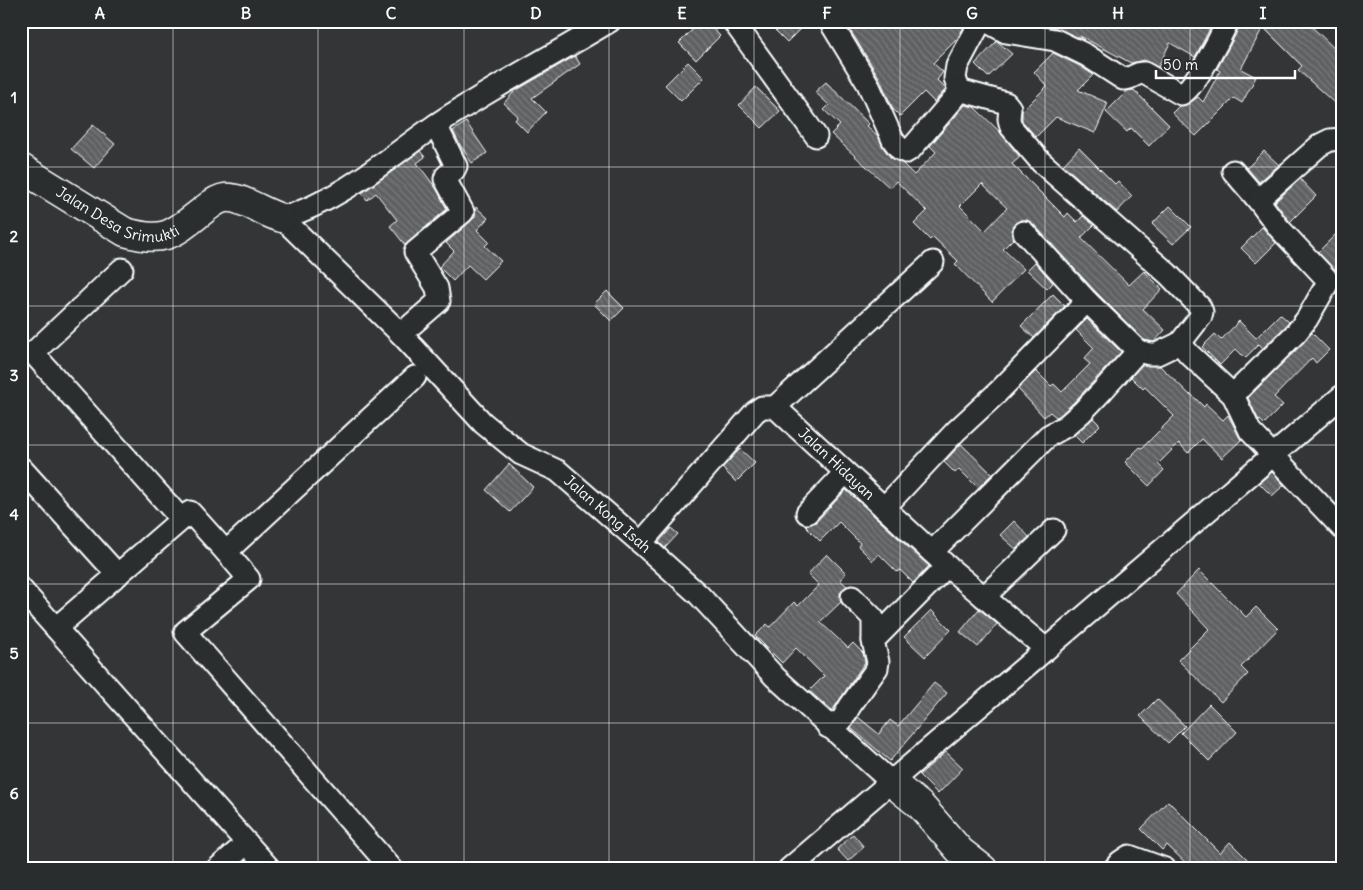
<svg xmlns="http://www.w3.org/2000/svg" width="1363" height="890" viewBox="0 0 1363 890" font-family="Delius,sans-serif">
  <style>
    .building { fill: url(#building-back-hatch); stroke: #fff; fill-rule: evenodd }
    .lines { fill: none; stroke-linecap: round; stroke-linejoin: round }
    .street-casing { stroke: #fff; stroke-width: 25 }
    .secondary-casing { stroke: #fff; stroke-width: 31 }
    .street { stroke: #2a2d2e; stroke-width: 21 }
    .secondary { stroke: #2a2d2e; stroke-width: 28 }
    .grid { fill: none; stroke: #fff; stroke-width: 1; stroke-opacity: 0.55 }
    .labels { text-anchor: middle; stroke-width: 4; stroke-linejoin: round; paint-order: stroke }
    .street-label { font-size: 15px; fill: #fff; stroke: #2a2d2e }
    .neatline { fill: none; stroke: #fff; stroke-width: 2 }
    .grid-label { font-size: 16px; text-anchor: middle; font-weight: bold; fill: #fff }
  </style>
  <defs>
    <pattern id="building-back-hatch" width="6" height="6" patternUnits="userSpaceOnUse" patternTransform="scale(1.25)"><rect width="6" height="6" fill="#5f6162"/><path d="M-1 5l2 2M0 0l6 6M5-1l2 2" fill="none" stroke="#77797a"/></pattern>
  </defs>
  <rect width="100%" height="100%" fill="#333536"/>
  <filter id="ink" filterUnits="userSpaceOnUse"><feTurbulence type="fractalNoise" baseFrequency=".02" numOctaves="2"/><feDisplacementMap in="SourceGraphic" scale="10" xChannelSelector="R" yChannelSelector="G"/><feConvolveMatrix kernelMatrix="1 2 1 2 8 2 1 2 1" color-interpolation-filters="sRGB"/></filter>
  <g filter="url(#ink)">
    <g class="building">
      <path d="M701,21H706L720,36L696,60L679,43Z"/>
      <path d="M766,21H808L787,42Z"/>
      <path d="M851,21H934L941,28L948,21H967L958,38L933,63L943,72L937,80L946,89L934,102L924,92L900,116L893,109L879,77L847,25Z"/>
      <path d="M1048,21H1214L1195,57L1170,43L1158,67L1144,60L1131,63L1080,36L1084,40L1054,27Z"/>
      <path d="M1240,21H1306L1342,56V110L1298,70L1302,66L1263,27L1241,69L1256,77L1242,103L1234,98L1196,136L1172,113L1179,106L1188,104L1198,97L1203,102L1220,71L1217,69L1236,34Z"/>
      <path d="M997,41L1012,54L988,77L975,64Z"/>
      <path d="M1053,53L1080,66L1093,75L1078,90L1108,103L1095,133L1056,117L1036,137L1022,121V111L1047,86L1034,72Z"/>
      <path d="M575,56L580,64L532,98L546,112L527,132L515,120L518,116L504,103L515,91Z"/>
      <path d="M688,62L704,78L681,101L665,85Z"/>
      <path d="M826,82L869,124L867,126L878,136L883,147L890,157L903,164L914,175L936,152L930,146L965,105L974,107L1000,132L1020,157L1012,164L1065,217L1068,213L1077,222L1083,216L1094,225L1081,238L1129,285L1144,271L1162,289L1143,309L1165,330L1154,342L1144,340L1096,292L1033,224L1027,220H1021L1015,223L1012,229L1014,238L1003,249L1024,269L992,302L955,264L958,261L933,237L930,240L914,224L927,211L896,181L890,188L831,134L840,125L824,110L829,105L815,92ZM982,184L1007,208L985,231L960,206Z"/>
      <path d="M756,87L780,111L762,128L739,105Z"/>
      <path d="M1134,90L1169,125L1149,146L1131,128L1127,132L1106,112L1127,91Z"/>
      <path d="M466,122L487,153L472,163L460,145L453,131Z"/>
      <path d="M93,125L115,144L94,168L71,149Z"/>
      <path d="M1079,148L1115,184L1118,181L1132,196L1117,212L1063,165Z"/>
      <path d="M420,151L425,157L417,163L436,188L447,209L405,245L390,226L397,220L376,193L367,200L362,193Z"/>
      <path d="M1264,151L1279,165L1259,182L1247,168Z"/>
      <path d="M1300,179L1316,196L1290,222L1275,202Z"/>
      <path d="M1170,206L1191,227L1173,244L1152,224Z"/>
      <path d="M476,207L488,218L477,230L489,242L485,246L501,261L483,279L468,265L453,281L439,267L454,251L446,243L471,221L475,217Z"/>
      <path d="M1262,227L1276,243L1256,263L1241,248Z"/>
      <path d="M1342,228V261L1334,269L1318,252Z"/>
      <path d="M1035,262L1053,283L1047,289L1027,270Z"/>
      <path d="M607,291L624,308L611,321L594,304Z"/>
      <path d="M1053,294L1065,306L1034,338L1021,326Z"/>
      <path d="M1280,314L1289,322L1287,325L1263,348L1259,344L1245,358L1236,349L1220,365L1202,347L1215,334L1221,340L1239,321L1256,338Z"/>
      <path d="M1087,319L1121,352L1073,403L1059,416L1056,417L1050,412L1044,417L1018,389L1036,371L1051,386L1054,384L1062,392L1090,364L1084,359L1094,348L1076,330Z"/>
      <path d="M1312,333L1329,350L1316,363L1312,358L1274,397L1283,405L1264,424L1260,420L1259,421L1248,398Z"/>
      <path d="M1142,365L1160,366L1190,395L1191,394L1204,407L1206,404L1223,420L1228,415L1241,440L1222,458L1202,439L1188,453L1179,443L1158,464L1164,470L1149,486L1125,462L1140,447L1142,448L1174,416L1145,387L1143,389L1131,377Z"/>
      <path d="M1093,418L1100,425L1082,443L1074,435Z"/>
      <path d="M961,444L992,474L978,488L959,469L955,473L944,462Z"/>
      <path d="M740,449L755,463L736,482L722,468Z"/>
      <path d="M509,464L533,487L510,512L486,490Z"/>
      <path d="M1272,472L1284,485L1272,496L1259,483Z"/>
      <path d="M846,490L929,566L913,583L900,570L897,572L879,554L873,561L858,546L860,543L839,522L820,541L805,526L816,522Z"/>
      <path d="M1014,521L1029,537L1016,549L1000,535Z"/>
      <path d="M671,528L678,534L665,548L659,542Z"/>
      <path d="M827,554L846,573L840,580L847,586L840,593L841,602L820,622L848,648L853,643L863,653L865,662L832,711L809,691L824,676L796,648L782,663L755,636L767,624L770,627L794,602L798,606L819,585L808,574Z"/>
      <path d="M1199,570L1246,617L1256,607L1278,629L1241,667L1248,674L1221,702L1178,660L1209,629L1176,594Z"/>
      <path d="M979,609L997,624L978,647L960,632Z"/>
      <path d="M931,610L951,630L925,657L904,637Z"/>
      <path d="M934,683L947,693L890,761L851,728L858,717L879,734L890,720L898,726Z"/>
      <path d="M1157,699L1185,726L1168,743L1140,716Z"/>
      <path d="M1209,704L1237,732L1209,761L1181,733Z"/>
      <path d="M946,752L963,768L938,794L919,775Z"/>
      <path d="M1168,801L1220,853L1230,842L1257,869H1192L1167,845L1162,850L1141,829Z"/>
      <path d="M853,834L864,847L848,861L837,849Z"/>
    </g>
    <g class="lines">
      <g class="street-casing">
        <g id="street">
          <path id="s1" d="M610,21C552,56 493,87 437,124C388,158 340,201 282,218L401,334L483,423L521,454L558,471L641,543L699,595L775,677L890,781"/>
          <path d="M733,21L816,136"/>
          <path d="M986,21L1006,32L1055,40L1086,55L1123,79C1131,80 1136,72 1144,73L1181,94C1194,90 1221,36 1228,21"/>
          <path d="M832,25L868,84L893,140L900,149L906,152L911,149L957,95L959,90L955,78L957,66L981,21"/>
          <path d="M959,90L1006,103L1010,108L1009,119L1011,127L1041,162L1168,274L1200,307L1202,312L1201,316L1180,343L1189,354L1233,395L1250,431L1342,528"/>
          <path d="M1233,171L1258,200L1279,228L1326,278L1327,284L1307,319L1296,333L1233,395"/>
          <path d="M1258,200L1320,145L1330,140L1342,139"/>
          <path d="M1024,232L1087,301L1138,351L1150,354H1157L1180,343"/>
          <path d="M122,269L33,353L181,519"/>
          <path d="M401,334L439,301L437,288L415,252L463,212L445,179L446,176L454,170L456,166L436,125"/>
          <path d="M775,407L933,262"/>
          <path d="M21,468L118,575"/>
          <path d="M884,508L956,431L998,392L1087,301"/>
          <path d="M807,513L845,473"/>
          <path id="s2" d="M641,543L755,412L762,407H775L947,566L1046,649"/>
          <path d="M226,552L249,579L185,632L392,869"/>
          <path d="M932,552L1048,436L1066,426L1082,412L1103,390L1138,351"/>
          <path d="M21,589L270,869"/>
          <path d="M852,597L873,618V641L947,566"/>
          <path d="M984,597L1054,530"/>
          <path d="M56,628L190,512L226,552L415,377"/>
          <path d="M828,727L842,720L850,706L877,668L878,662L873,641"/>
          <path d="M217,869L247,843"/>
          <path d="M789,869L1342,396"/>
          <path d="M1114,869L1120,862L1129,856L1165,869"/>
        </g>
      </g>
      <g class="secondary-casing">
        <g id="secondary">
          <path id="s3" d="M21,168L125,232C166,244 174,233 205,209C210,205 217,199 225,198C241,196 265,214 282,218"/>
          <path d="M890,781L921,806L960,851L983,869"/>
        </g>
      </g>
      <use href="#street" class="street"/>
      <use href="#secondary" class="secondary"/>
    </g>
  </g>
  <path class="grid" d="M173,21V869M318,21V869M464,21V869M609,21V869M754,21V869M900,21V869M1045,21V869M1190,21V869M21,167H1342M21,306H1342M21,445H1342M21,584H1342M21,723H1342"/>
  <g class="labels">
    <g class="street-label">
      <text dy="5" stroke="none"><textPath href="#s3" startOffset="110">Jalan Desa Srimukti</textPath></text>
      <text dy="5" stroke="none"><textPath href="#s2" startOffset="279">Jalan Hidayan</textPath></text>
      <text dy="5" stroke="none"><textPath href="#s1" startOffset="826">Jalan Kong Isah</textPath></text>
    </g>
  </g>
  <rect width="1363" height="890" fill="none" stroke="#2a2d2e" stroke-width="55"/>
  <path d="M1156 70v8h139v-8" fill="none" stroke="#ffffff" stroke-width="2.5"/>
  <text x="1163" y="70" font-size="15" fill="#ffffff" stroke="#2a2d2e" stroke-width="4" paint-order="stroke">50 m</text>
  <rect x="28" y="28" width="1308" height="834" class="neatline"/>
  <g class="grid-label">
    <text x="100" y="19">A</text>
    <text x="246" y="19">B</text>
    <text x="391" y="19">C</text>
    <text x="536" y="19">D</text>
    <text x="682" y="19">E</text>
    <text x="827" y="19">F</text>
    <text x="972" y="19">G</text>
    <text x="1118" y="19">H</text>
    <text x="1263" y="19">I</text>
    <text x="14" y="103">1</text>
    <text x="14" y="242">2</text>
    <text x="14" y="381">3</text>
    <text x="14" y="520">4</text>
    <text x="14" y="659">5</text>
    <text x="14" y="799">6</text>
  </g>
</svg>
